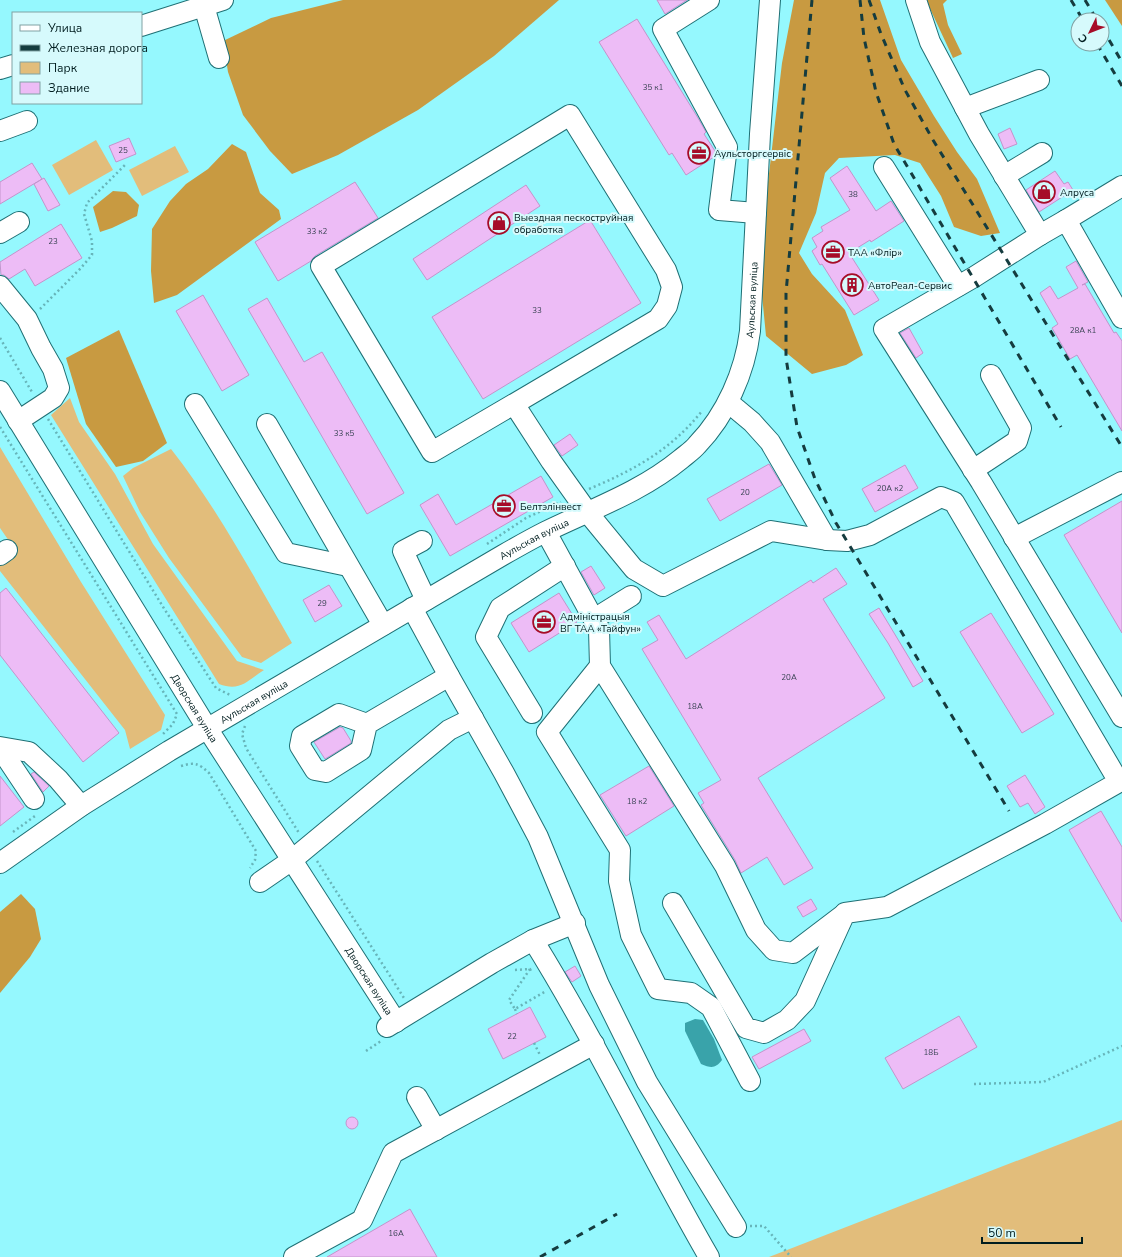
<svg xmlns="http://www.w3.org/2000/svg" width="1122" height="1257" viewBox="0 0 1122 1257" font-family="'Nunito Sans',sans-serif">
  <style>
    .green { fill: #e2bd7b }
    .forest { fill: #c89a41 }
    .water { fill: #39a3aa }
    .building { fill: #edbcf6; stroke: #c394cb }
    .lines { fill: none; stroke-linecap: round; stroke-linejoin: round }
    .minor-casing { stroke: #1f7075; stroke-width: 22 }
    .path { stroke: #67b5ba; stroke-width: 2.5; stroke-dasharray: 2 3; stroke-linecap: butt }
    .minor { stroke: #fff; stroke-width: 20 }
    .rail { stroke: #153c3f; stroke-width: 3; stroke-dasharray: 7 7; stroke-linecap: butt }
    .labels { text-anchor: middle; stroke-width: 4; stroke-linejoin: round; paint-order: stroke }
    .number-label { font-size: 8px; fill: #3b4555 }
    .poi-label { font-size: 10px; fill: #001d1f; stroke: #d6fafc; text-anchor: start }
    .street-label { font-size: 10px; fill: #001d1f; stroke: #d6fafc }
  </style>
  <rect width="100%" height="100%" fill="#95f8fe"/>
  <g class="green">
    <path d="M96,140L113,170L69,195L52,165Z"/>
    <path d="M175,146L189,172L142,196L129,170Z"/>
    <path d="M70,398L79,422L115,474L153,544L237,661L264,670C247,681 240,692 219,684L51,415Z"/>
    <path d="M0,447L81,582L165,715L161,730L130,749L125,730L0,571V564L16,551L0,528Z"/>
    <path d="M171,449C218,509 254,577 292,643L261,663L242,657L169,558L140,512L123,476L133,468Z"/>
    <path d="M1122,1120V1257H769Z"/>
  </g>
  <g class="forest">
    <path d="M343,0H559L494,56L418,110L338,155L292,174L270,151L243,115L228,72L223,41L271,18Z"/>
    <path d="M794,0H880L901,60L934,116L957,152L977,179L1000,233L981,236L954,227L941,196L920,163L895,155L839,158L825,173L816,213L799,253L812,274L845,310L863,355L846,365L812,374L766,336L762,295L763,225L782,63Z"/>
    <path d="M926,0H947L943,4L948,25L962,54L953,58Z"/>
    <path d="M1105,0H1122V26Z"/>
    <path d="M232,144L246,152L260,193L279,210L281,219L177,295L154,303L151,271L152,229L170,201L186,184L208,169Z"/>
    <path d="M113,191L126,192L139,205L137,216L112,228L100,232L93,207Z"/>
    <path d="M119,330L167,443L143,461L116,467L86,424L66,358Z"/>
    <path d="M21,894L35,909L41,939L30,957L0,993V912Z"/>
  </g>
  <path class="water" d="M695,1019L703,1020L714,1039L722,1060C715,1069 711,1068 701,1064L685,1031V1023Z"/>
  <g class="building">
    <path d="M657,0H687L665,14Z"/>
    <path d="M637,19L698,118L706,132L704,134L715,151L714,157L686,175L672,153L669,155L599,42Z"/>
    <path d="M1010,128L1017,144L1004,149L998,134Z"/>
    <path d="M129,138L136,154L116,162L109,146Z"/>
    <path d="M32,163L42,179L0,204V182Z"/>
    <path d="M847,166L876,211L891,201L904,221L871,242L870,240L849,253L879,300L854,315L822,264L820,265L812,251L817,247L812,238L823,231L821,227L850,210L830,178Z"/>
    <path d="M1055,171L1064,184L1068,182L1073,190L1039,212L1026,190Z"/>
    <path d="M44,178L60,205L48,211L34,184Z"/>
    <path d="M355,182L378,218L315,256L311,261L278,281L255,242Z"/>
    <path d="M526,185L540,206L427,280L413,259Z"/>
    <path d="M590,220L641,303L483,399L432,317Z"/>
    <path d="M61,224L82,258L35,286L25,269L9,279L4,275H1L0,262Z"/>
    <path d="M1076,261L1088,282L1082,285L1085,284L1114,333L1116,332L1122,341V431L1077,355L1070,359L1052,328L1058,324L1040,293L1050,286L1058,299L1078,288L1066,267Z"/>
    <path d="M203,295L249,375L222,391L176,311Z"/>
    <path d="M267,298L304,362L322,352L404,493L367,514L248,309Z"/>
    <path d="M909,328L923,353L916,358L900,333Z"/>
    <path d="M570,434L578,445L562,456L554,445Z"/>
    <path d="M769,464L782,485L720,521L707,499Z"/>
    <path d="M905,465L918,488L875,512L862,489Z"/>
    <path d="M541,476L553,497L450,556L420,505L438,494L456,525Z"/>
    <path d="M1122,501V633L1064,535Z"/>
    <path d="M591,566L605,588L594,595L581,572Z"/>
    <path d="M836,568L847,584L823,599L885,698L758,778L813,868L784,885L767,857L741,873L735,860L701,805L704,803L698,793L721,780L642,649L658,640L647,622L659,615L686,659L811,580L813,583Z"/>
    <path d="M329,585L342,606L315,622L303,600Z"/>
    <path d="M6,588L119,733L83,762L0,655V593Z"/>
    <path d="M559,593L577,622L529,652L511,623Z"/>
    <path d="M879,608L923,681L913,687L888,643L869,614Z"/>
    <path d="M991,613L1054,714L1022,733L960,632Z"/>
    <path d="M340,727L343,728L351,741V743L325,759L314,742Z"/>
    <path d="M649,766L674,806L626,836L600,795Z"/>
    <path d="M34,772L49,786L43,792L31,774Z"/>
    <path d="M1025,775L1045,807L1035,814L1028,803L1020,807L1007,786Z"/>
    <path d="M0,776L24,807L0,826Z"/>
    <path d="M1101,811L1122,847V922L1069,830Z"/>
    <path d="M811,899L817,909L803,917L797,907Z"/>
    <path d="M575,966L581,976L572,982L565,972Z"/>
    <path d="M530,1007L546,1037L503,1059L488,1029Z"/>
    <path d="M959,1016L977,1047L903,1089L885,1058Z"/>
    <path d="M804,1029L811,1041L759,1069L752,1057Z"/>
    <circle cx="352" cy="1123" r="6"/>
    <path d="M410,1209L437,1257H327Z"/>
  </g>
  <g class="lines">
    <g class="minor-casing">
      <g id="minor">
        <path d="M709,0L663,29L727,147L719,210L756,213"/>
        <path d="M916,0L930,42L979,134L1040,235L974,277L884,329L981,482L1122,717"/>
        <path d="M204,6L219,58"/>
        <path d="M141,26L223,0"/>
        <path d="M0,69L13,65"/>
        <path d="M965,108L1039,80"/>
        <path d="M0,131L27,121"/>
        <path d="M884,167L958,286"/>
        <path d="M1004,176L1042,153"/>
        <path d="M1066,220L1122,186"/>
        <path d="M0,233L19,222"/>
        <path d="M1040,235L1066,220L1122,318"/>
        <path d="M0,286L27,319L41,348L53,369L59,388L53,398L18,421"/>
        <path id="s1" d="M0,391L207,728L396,1022"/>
        <path d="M728,402L752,422L770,442L827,540"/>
        <path d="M195,404L286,553L348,566"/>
        <path d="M514,404L432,452L321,266L570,115L666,270L672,287L667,306L658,319L514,404L551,461L588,513L634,569L663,586L771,531L827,540L847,541L870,535L941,497L954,502L1119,782L1045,824L887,907L845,913L805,1001L787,1020L764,1033L746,1028L673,903"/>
        <path d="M267,424L383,625"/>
        <path d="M973,470L1017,441L1021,428L991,375"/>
        <path d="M546,532L599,629L600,666L725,866L756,930L774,950L793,953L843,915"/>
        <path d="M1014,538L1122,482"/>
        <path d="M422,541L403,551L426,600"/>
        <path d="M0,555L7,550"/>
        <path d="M412,608L449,676L504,773L538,837L599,985L647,1082L736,1227"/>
        <path d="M594,619L631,596"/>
        <path d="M600,666L547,732L620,850L619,881L631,935L658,989L691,993L711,1007L750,1081"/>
        <path d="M532,713L486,637L500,608L565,566"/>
        <path d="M367,724L339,714L302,736L300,746L315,770L326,772L361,750L367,724L449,676"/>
        <path d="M0,747L29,752L58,779L81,806"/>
        <path d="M0,748L34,799"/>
        <path id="s2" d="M0,863L81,806L169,751L503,555C517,547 531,539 545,532C592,509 641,492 681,459C687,454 693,450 697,445C726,415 745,372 750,331L760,134L770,0"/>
        <path d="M260,882L292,860L449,730L473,718"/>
        <path d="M533,940C597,1043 649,1153 709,1257"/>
        <path d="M387,1027L492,963L533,940L575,923"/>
        <path d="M417,1097L436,1130"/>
        <path d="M294,1257L362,1220L393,1153L594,1044"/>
      </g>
    </g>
    <g class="path">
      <path d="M40,309L80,269L92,255V241L84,214L87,203L125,165"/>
      <path d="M0,338L32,392"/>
      <path d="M48,419L165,610L216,688L230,695H231"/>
      <path d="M0,427L177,714L173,724L162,735"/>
      <path d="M589,489C634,470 671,450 702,411"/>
      <path d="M487,544L526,518L561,502"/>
      <path d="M245,726L242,734L246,748L299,833"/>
      <path d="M181,766C195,762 198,763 209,773L256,851L255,860L250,868"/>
      <path d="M13,832L35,816"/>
      <path d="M317,861L404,998"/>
      <path d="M530,969L509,1000L515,1009L546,991"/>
      <path d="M515,970L530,969L531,971"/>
      <path d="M515,1009L517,1014"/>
      <path d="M534,1043L540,1055"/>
      <path d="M366,1051L381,1041"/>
      <path d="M974,1084L1043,1082L1122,1046"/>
      <path d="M750,1226H764L791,1257"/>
    </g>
    <use href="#minor" class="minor"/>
    <g class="rail">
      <path d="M812,0L786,293V358L797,427L815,479L836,523L1009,811"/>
      <path d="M860,0L864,38L876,92L894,144L1061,427"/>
      <path d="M869,0L881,34L905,90L933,140L1122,447"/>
      <path d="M1071,0L1083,20"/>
      <path d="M1085,0L1097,20"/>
      <path d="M1102,28L1122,62"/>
      <path d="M1097,44L1122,86"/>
      <path d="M540,1257L617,1214"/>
    </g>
  </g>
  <defs>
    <g id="office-ring" transform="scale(1.15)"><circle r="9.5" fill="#d6fafc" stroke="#a60c28" stroke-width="1.5"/><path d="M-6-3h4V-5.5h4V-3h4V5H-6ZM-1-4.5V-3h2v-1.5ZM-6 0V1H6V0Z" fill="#a60c28"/></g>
    <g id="shop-ring" transform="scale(1.15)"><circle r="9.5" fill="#d6fafc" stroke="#a60c28" stroke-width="1.5"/><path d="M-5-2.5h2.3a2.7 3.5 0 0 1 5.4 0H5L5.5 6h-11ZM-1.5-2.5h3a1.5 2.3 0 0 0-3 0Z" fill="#a60c28"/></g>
    <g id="building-ring" transform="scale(1.15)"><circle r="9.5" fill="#d6fafc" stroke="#a60c28" stroke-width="1.5"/><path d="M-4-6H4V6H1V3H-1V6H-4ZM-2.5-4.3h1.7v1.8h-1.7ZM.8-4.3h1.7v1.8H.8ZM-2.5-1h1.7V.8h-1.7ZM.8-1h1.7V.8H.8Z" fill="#a60c28"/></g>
  </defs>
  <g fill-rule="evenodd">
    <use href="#office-ring" x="699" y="153"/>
    <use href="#shop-ring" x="1044" y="192"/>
    <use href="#shop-ring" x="499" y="223"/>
    <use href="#office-ring" x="833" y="252"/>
    <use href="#building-ring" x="852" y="285"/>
    <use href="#office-ring" x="504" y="506"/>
    <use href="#office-ring" x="544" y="622"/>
  </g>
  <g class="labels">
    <g class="number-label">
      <text x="653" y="90">35 к1</text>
      <text x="123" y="153">25</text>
      <text x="853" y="197">38</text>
      <text x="317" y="234">33 к2</text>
      <text x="53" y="244">23</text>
      <text x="537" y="313">33</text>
      <text x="1083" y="333">28А к1</text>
      <text x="344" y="436">33 к5</text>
      <text x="890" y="491">20А к2</text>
      <text x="745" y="495">20</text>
      <text x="322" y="606">29</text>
      <text x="789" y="680">20А</text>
      <text x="695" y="709">18А</text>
      <text x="637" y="804">18 к2</text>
      <text x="512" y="1039">22</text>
      <text x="931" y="1055">18Б</text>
      <text x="396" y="1236">16А</text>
    </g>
    <g class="poi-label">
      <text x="714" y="157">Аульсторгсервіс</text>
      <text x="1060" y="196">Алруса</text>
      <text x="514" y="221">Выездная пескоструйная<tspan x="514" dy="12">обработка</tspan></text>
      <text x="848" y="256">ТАА «Флір»</text>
      <text x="868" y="289">АвтоРеал-Сервис</text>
      <text x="520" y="510">Белтэлінвест</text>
      <text x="560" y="620">Адміністрацыя<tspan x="560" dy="12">ВГ ТАА «Тайфун»</tspan></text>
    </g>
    <g class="street-label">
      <text dy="4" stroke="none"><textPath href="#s2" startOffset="973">Аульская вуліца</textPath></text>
      <text dy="4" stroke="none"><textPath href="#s2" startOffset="625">Аульская вуліца</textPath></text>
      <text dy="4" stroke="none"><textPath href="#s2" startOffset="301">Аульская вуліца</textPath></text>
      <text dy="4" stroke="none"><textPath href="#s1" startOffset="372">Дворская вуліца</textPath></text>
      <text dy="4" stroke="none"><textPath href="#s1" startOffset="696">Дворская вуліца</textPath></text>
    </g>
  </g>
  <rect x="12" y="12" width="130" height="92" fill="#d6fafc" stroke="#80a2a4"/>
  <rect x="20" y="25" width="20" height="6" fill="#ffffff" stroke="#80a2a4"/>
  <text x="48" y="32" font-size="12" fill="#001d1f">Улица</text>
  <rect x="20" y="45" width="20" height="6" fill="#153c3f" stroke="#80a2a4"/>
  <text x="48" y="52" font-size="12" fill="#001d1f">Железная дорога</text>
  <rect x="20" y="62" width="20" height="12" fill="#e2bd7b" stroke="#80a2a4"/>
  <text x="48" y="72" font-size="12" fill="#001d1f">Парк</text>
  <rect x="20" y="82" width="20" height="12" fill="#edbcf6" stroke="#80a2a4"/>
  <text x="48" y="92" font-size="12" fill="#001d1f">Здание</text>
  <g transform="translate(1090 32) rotate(227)"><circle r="19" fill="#d6fafc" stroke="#80a2a4"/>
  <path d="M0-3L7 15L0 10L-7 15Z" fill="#a60c28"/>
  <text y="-6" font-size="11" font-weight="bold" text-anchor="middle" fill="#001d1f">С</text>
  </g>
  <path d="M982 1237v6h100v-6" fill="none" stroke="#001d1f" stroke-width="2"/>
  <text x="988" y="1237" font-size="12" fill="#001d1f" stroke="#d6fafc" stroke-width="3" paint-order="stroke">50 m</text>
</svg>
